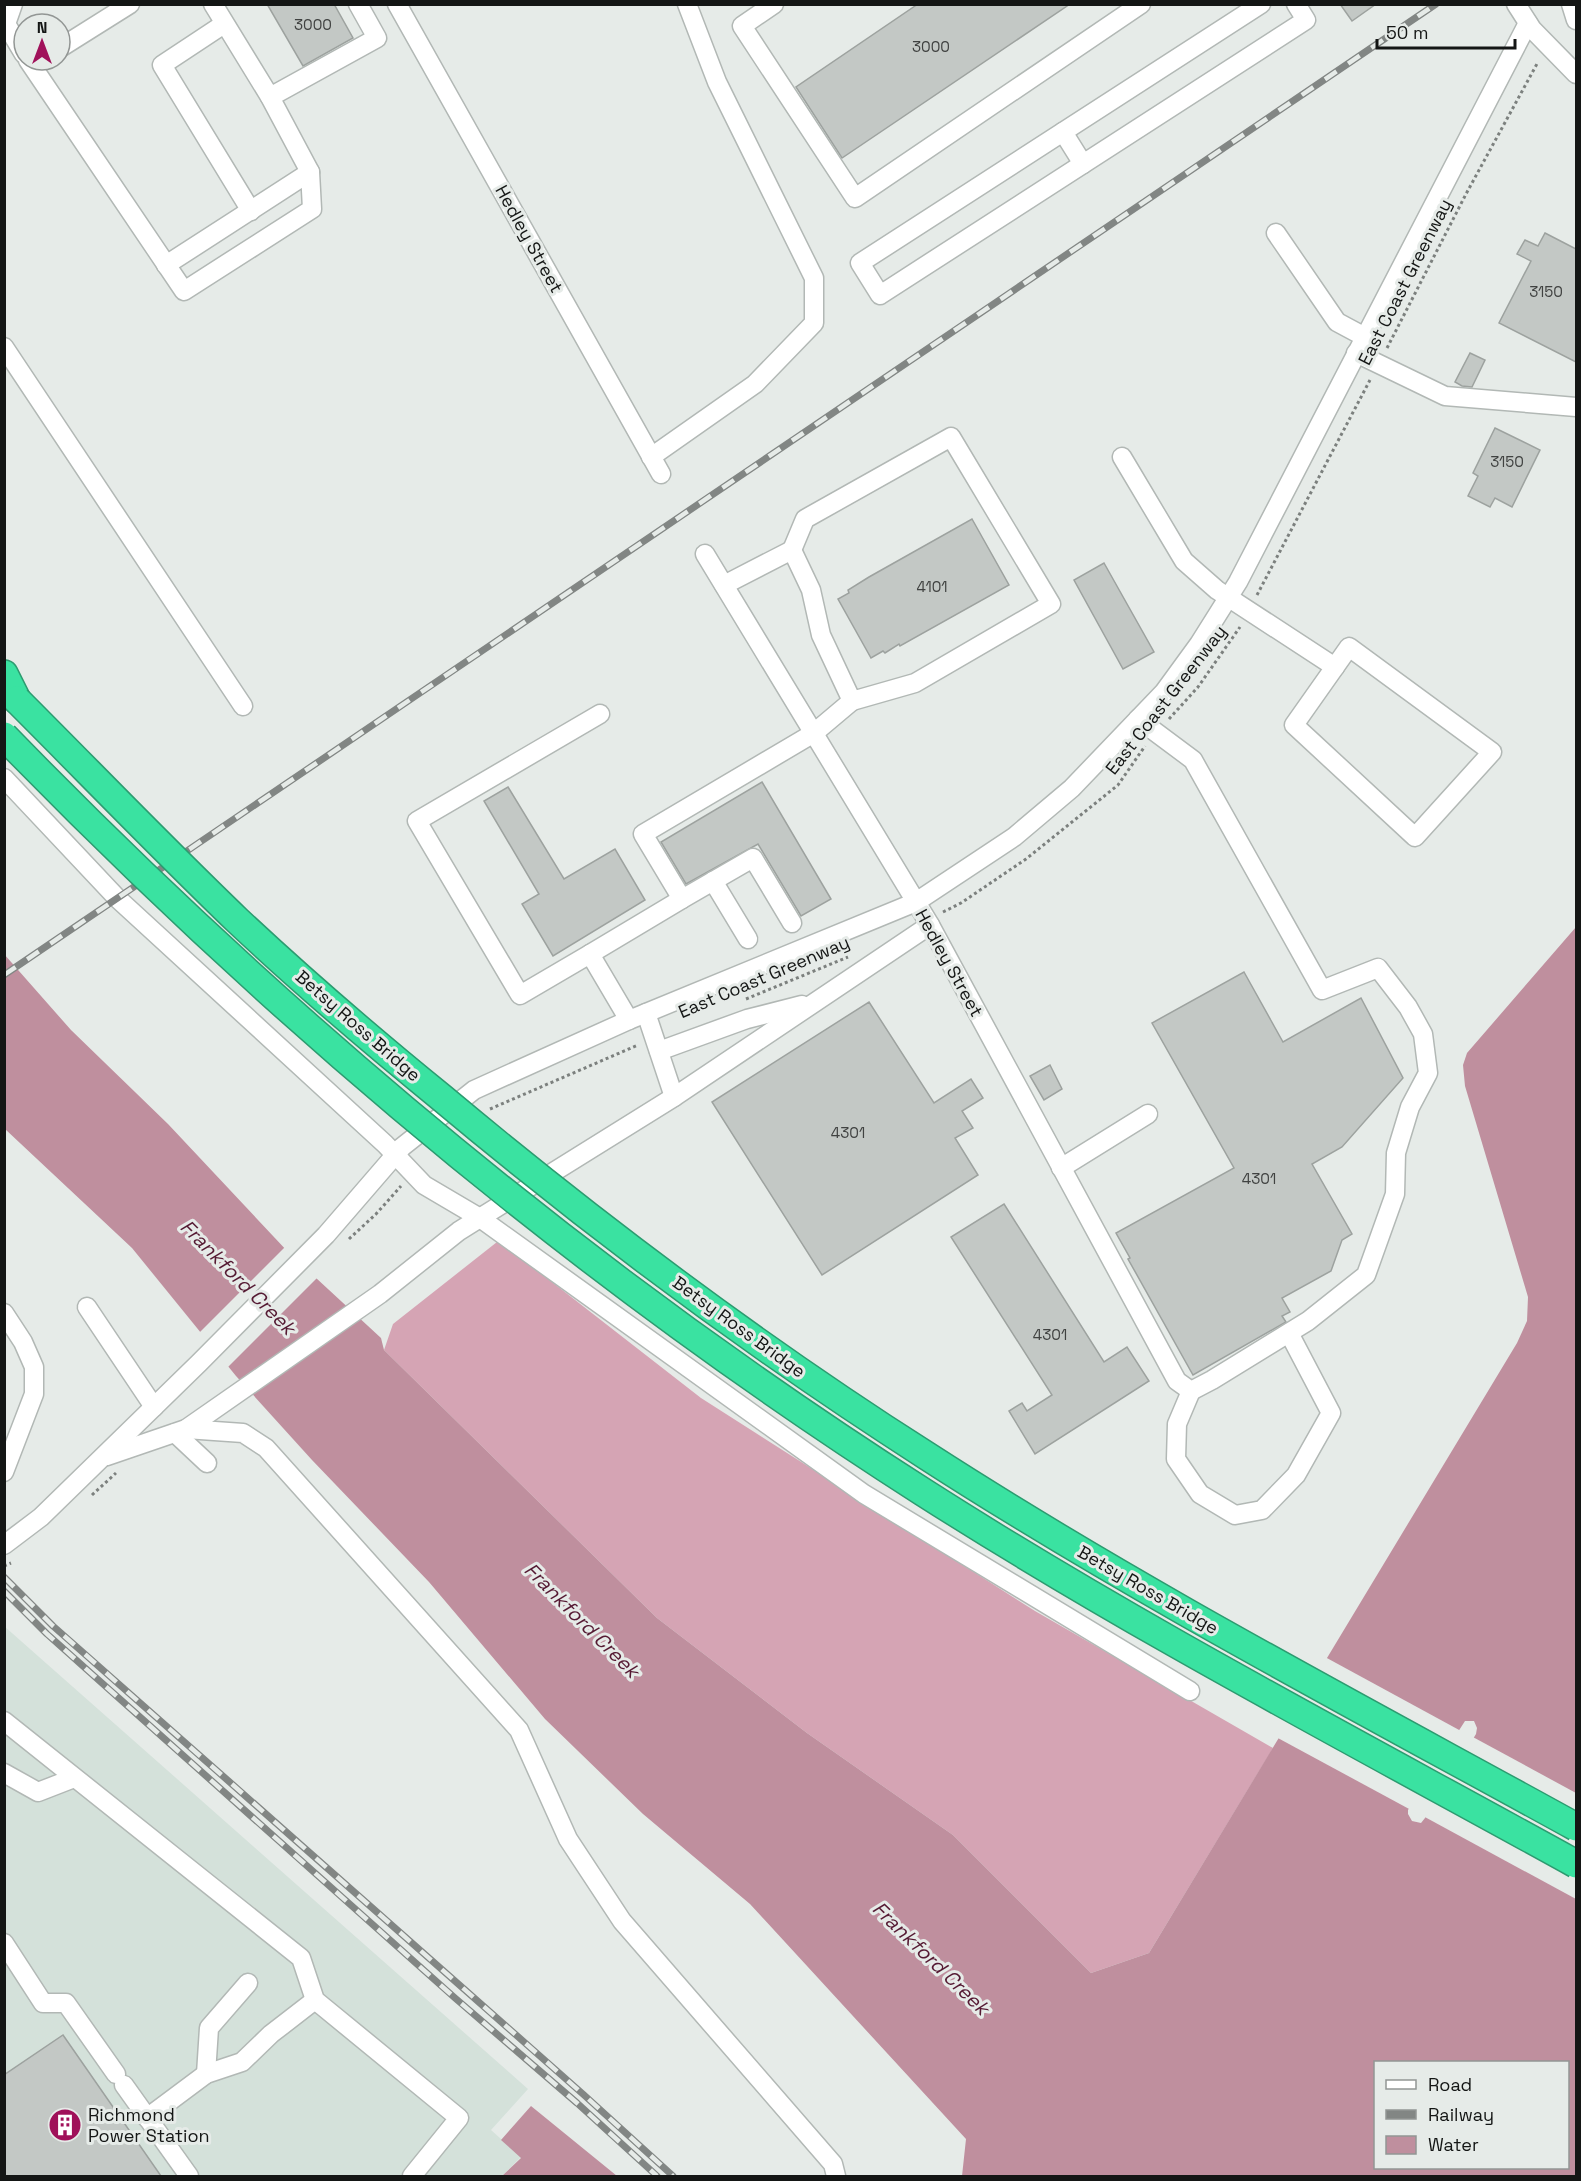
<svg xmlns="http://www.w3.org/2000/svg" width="1581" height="2181" viewBox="0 0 1581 2181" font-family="'Space Grotesk',sans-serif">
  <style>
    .built { fill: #d4e1da }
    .forest { fill: #d5a4b4 }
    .water { fill: #bf8f9e; fill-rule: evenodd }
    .pier { fill: #e6ebe8 }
    .building { fill: #c3c8c5; stroke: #9da29f; stroke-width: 1.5 }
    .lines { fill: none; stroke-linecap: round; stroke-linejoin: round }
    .minor-casing { stroke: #b2b8b5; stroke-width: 21 }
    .highway-casing { stroke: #2d9b70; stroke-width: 30 }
    .path { stroke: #7c807e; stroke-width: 3; stroke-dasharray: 3 3; stroke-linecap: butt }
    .minor { stroke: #fff; stroke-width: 18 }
    .highway { stroke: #3ae2a1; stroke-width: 27 }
    .rail-casing { stroke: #828684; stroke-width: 7 }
    .rail { stroke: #e6ebe8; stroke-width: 4.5; stroke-dasharray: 14; stroke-linecap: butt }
    .highway-bridge-casing { stroke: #2d9b70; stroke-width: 30; stroke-linecap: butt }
    .highway-bridge { stroke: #3ae2a1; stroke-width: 27 }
    .labels { text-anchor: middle; stroke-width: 6; stroke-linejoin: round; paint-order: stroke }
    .number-label { font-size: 15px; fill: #404241 }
    .street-label { font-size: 18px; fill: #141615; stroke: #e6ebe8 }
    .poi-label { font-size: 18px; fill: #141615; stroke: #e6ebe8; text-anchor: start }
    .water-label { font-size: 20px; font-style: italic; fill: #551a33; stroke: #e6ebe8 }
  </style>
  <rect width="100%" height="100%" fill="#e6ebe8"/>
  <path class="built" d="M4,1626L528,2089L491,2130L521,2157L502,2176H5Z"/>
  <path class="forest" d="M497,1242L534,1268L701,1398L1035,1611L1273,1748L1149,1953L1091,1973L953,1835L807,1733L657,1618L384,1350L393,1324Z"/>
  <g class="water">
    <path d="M1576,927V2176H962L966,2139L750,1904L643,1814L545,1719L429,1582L312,1460L236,1376L132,1248L5,1129L4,954L71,1030L168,1124L289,1253L381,1338L384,1350L657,1618L807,1733L953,1835L1091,1973L1149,1953L1517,1343L1527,1321L1528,1297L1465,1086L1463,1065L1467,1053ZM1465,1721H1474L1477,1728L1476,1734L1425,1818L1421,1823L1412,1821L1408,1814V1810ZM1376,2062H1568V2168H1376Z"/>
    <path d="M531,2106L617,2176H502L521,2158L501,2140Z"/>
  </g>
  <g class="pier">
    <path d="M287,1245L319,1276L226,1369L198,1334Z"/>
    <path d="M1325,1657L1461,1731L1411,1810L1276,1737Z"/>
    <path d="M1471,1736L1576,1793V1899L1423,1816Z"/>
  </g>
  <g class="building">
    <path d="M267,4H334L353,38L303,66Z"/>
    <path d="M918,4H1070L842,158L796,87Z"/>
    <path d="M1340,4H1376L1352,21Z"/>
    <path d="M1545,233L1576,249V362L1499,323L1531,261L1517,254L1525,240L1538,246Z"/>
    <path d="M1470,353L1485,360L1472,387L1462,386L1455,382Z"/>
    <path d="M1495,428L1540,450L1512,507L1495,498L1490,507L1468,496L1478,476L1473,473Z"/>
    <path d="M972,519L1009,585L900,646L899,644L885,653L883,651L871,658L838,599L849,593L848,590L869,577Z"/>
    <path d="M1104,563L1154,652L1123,669L1074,580Z"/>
    <path d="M762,782L831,899L801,916L758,844L686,884L661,842Z"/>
    <path d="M508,787L564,879L615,849L645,900L553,956L522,904L539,894L484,801Z"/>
    <path d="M1244,972L1283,1042L1361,998L1403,1078L1342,1147L1312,1164L1352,1234L1342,1240L1331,1271L1282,1298L1290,1312L1282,1316L1286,1322L1193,1375L1128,1259L1130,1258L1116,1233L1234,1168L1152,1023Z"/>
    <path d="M869,1002L934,1103L971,1079L983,1098L962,1111L973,1128L955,1138L978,1175L822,1275L712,1102Z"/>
    <path d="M1050,1065L1062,1089L1044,1100L1030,1076Z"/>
    <path d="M1004,1204L1104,1362L1127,1347L1149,1381L1035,1454L1009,1411L1022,1403L1027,1411L1052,1395L951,1237Z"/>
    <path d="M63,2035L161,2176H4V2075Z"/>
  </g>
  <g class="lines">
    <g class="minor-casing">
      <g id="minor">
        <path d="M13,4L6,24L24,54"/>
        <path d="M397,4L661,474"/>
        <path d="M774,4L742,26L855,198L1141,4"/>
        <path d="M1261,4L860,263L880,295L1306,20L1296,4"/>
        <path d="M1516,4L1532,29L1576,74"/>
        <path d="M1571,4L1576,20"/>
        <path d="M224,24L162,65L251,211"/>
        <path d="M60,48L130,4"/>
        <path d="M28,60L184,291L312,209L310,172L270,97L213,4"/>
        <path d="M270,97L377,38L358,4"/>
        <path d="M1063,132L1083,164"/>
        <path d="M1276,233L1337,322L1365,337"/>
        <path d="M166,265L310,172"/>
        <path d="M4,347L243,706"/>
        <path d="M1356,353L1445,396L1576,407"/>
        <path d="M651,457L755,384L814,323V278L717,82L687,4"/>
        <path d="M1122,457L1184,561L1217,590L1335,667"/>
        <path d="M792,550L805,519L951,437L1051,604L915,683L852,701"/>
        <path d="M705,554L930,925L1177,1381L1191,1391L1212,1380L1308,1321L1366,1275L1395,1194L1396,1153L1410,1107L1428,1073L1423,1034L1408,1007L1378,968L1322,990L1193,760L1138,719"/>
        <path d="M724,585L792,550L811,590L821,635L852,701L814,733L643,834L682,899L753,858L792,923"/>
        <path d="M1349,647L1492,752L1415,837L1294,725Z"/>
        <path d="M4,778L117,898L385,1144L424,1185L480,1218L864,1494L1190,1691"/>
        <path d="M713,881L748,939"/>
        <path d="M590,954L520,995L417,821L600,714"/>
        <path d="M646,1013L674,1097"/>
        <path d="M629,1020L590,954L682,899"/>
        <path d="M659,1051L747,1019L802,1005"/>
        <path d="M1061,1168L1148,1114"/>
        <path d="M87,1307L154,1407"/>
        <path d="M4,1313L23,1342L34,1367V1394L4,1472"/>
        <path d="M1191,1391L1177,1424L1176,1459L1200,1494L1235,1515L1262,1510L1296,1475L1331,1413L1289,1333"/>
        <path d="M186,1429L243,1433L266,1448L519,1730L568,1839L622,1921L833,2164L836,2176"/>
        <path d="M175,1433L207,1463"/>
        <path d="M107,1456L186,1429L380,1294L459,1231L674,1097L930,925"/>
        <path d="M4,1545L41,1517L199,1363L326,1235L402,1147L474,1090L629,1020L916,902L1014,837L1072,788L1164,692L1199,644L1238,582L1528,23"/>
        <path d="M4,1721L301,1958L315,2000L459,2118L412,2176"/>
        <path d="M4,1773L38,1792L74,1778"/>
        <path d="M4,1943L43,2003H66L116,2074"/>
        <path d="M206,2074L209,2028L248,1983"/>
        <path d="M124,2085L189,2176"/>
        <path d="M147,2118L206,2074L242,2062L271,2034L315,2000"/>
      </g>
    </g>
    <g class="highway-casing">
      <path id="highway" d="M4,674L17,700"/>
    </g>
    <g class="path">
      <path d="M1387,348L1466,194L1538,62"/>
      <path d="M1257,595L1370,380"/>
      <path d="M1169,719L1198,687L1240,627"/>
      <path d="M943,912L961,903L1026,859L1118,785L1145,746"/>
      <path d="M746,999L848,957"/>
      <path d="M490,1109L638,1045"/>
      <path d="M349,1239L376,1214L401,1186"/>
      <path d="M92,1495L116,1473"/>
      <path d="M4,1566L11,1563"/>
    </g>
    <use href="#minor" class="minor"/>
    <use href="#highway" class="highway"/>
    <g class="rail-casing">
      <g id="rail">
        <path d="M4,975L1436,4"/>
        <path d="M4,1577L53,1626L584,2095L673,2176"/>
        <path d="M4,1591L47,1634L455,1998L577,2103L657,2176"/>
      </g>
    </g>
    <use href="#rail" class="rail"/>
    <g class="highway-bridge-casing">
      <g id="highway-bridge">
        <path d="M17,700C90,773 162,848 237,920C303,982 372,1041 442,1098C596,1227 758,1348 927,1456C1136,1591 1358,1707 1576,1827"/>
        <path d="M4,736C281,1021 588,1278 923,1492C1134,1627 1357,1743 1576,1864"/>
      </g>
    </g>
    <use href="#highway-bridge" class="highway-bridge"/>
  </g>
  <defs>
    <g id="building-disc" transform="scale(1.725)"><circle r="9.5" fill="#a0115a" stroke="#e6ebe8"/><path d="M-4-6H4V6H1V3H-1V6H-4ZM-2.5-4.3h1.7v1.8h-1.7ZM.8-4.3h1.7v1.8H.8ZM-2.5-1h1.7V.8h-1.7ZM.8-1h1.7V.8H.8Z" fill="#fff"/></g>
  </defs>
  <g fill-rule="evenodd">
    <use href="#building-disc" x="65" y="2125"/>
  </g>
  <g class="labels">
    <g class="number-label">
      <text x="313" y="30">3000</text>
      <text x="931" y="52">3000</text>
      <text x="1546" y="297">3150</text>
      <text x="1507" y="467">3150</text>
      <text x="932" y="592">4101</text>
      <text x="848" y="1138">4301</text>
      <text x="1259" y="1184">4301</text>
      <text x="1050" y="1340">4301</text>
    </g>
    <g class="street-label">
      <text transform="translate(529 239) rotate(61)" y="6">Hedley Street</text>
      <text transform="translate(1405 282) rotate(-63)" y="6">East Coast Greenway</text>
      <text transform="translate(1166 700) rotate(-52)" y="6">East Coast Greenway</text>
      <text transform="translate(949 963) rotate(61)" y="6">Hedley Street</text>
      <text transform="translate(764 977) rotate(-23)" y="6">East Coast Greenway</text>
      <text transform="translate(358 1026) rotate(41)" y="6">Betsy Ross Bridge</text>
      <text transform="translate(739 1327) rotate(36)" y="6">Betsy Ross Bridge</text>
      <text transform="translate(1148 1590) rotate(30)" y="6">Betsy Ross Bridge</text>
    </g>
    <g class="poi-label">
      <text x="88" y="2121">Richmond<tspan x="88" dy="21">Power Station</tspan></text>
    </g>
    <g class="water-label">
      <text transform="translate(238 1277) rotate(45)" y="7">Frankford Creek</text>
      <text transform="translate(582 1620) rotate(45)" y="7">Frankford Creek</text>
      <text transform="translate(931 1958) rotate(44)" y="7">Frankford Creek</text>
    </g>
  </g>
  <rect width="1581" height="2181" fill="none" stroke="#141615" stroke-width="12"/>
  <rect x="1374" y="2061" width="195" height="108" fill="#e6ebe8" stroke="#929694" stroke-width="1.5"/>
  <rect x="1386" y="2080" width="30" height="9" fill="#ffffff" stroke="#929694" stroke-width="1.5"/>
  <text x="1428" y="2091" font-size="18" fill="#141615">Road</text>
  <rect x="1386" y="2110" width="30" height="9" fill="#828684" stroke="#929694" stroke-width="1.5"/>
  <text x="1428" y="2121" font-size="18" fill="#141615">Railway</text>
  <rect x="1386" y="2136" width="30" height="18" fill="#bf8f9e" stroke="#929694" stroke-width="1.5"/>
  <text x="1428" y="2151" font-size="18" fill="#141615">Water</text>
  <g transform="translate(42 42)"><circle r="28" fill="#e6ebe8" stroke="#929694" stroke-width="1.5"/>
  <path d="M0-4.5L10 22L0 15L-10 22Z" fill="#a0115a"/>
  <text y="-9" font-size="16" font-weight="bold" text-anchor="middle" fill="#141615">N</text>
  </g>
  <path d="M1377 39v9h138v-9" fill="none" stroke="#141615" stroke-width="3"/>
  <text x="1386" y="39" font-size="18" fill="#141615" stroke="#e6ebe8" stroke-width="4.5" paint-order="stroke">50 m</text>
</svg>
